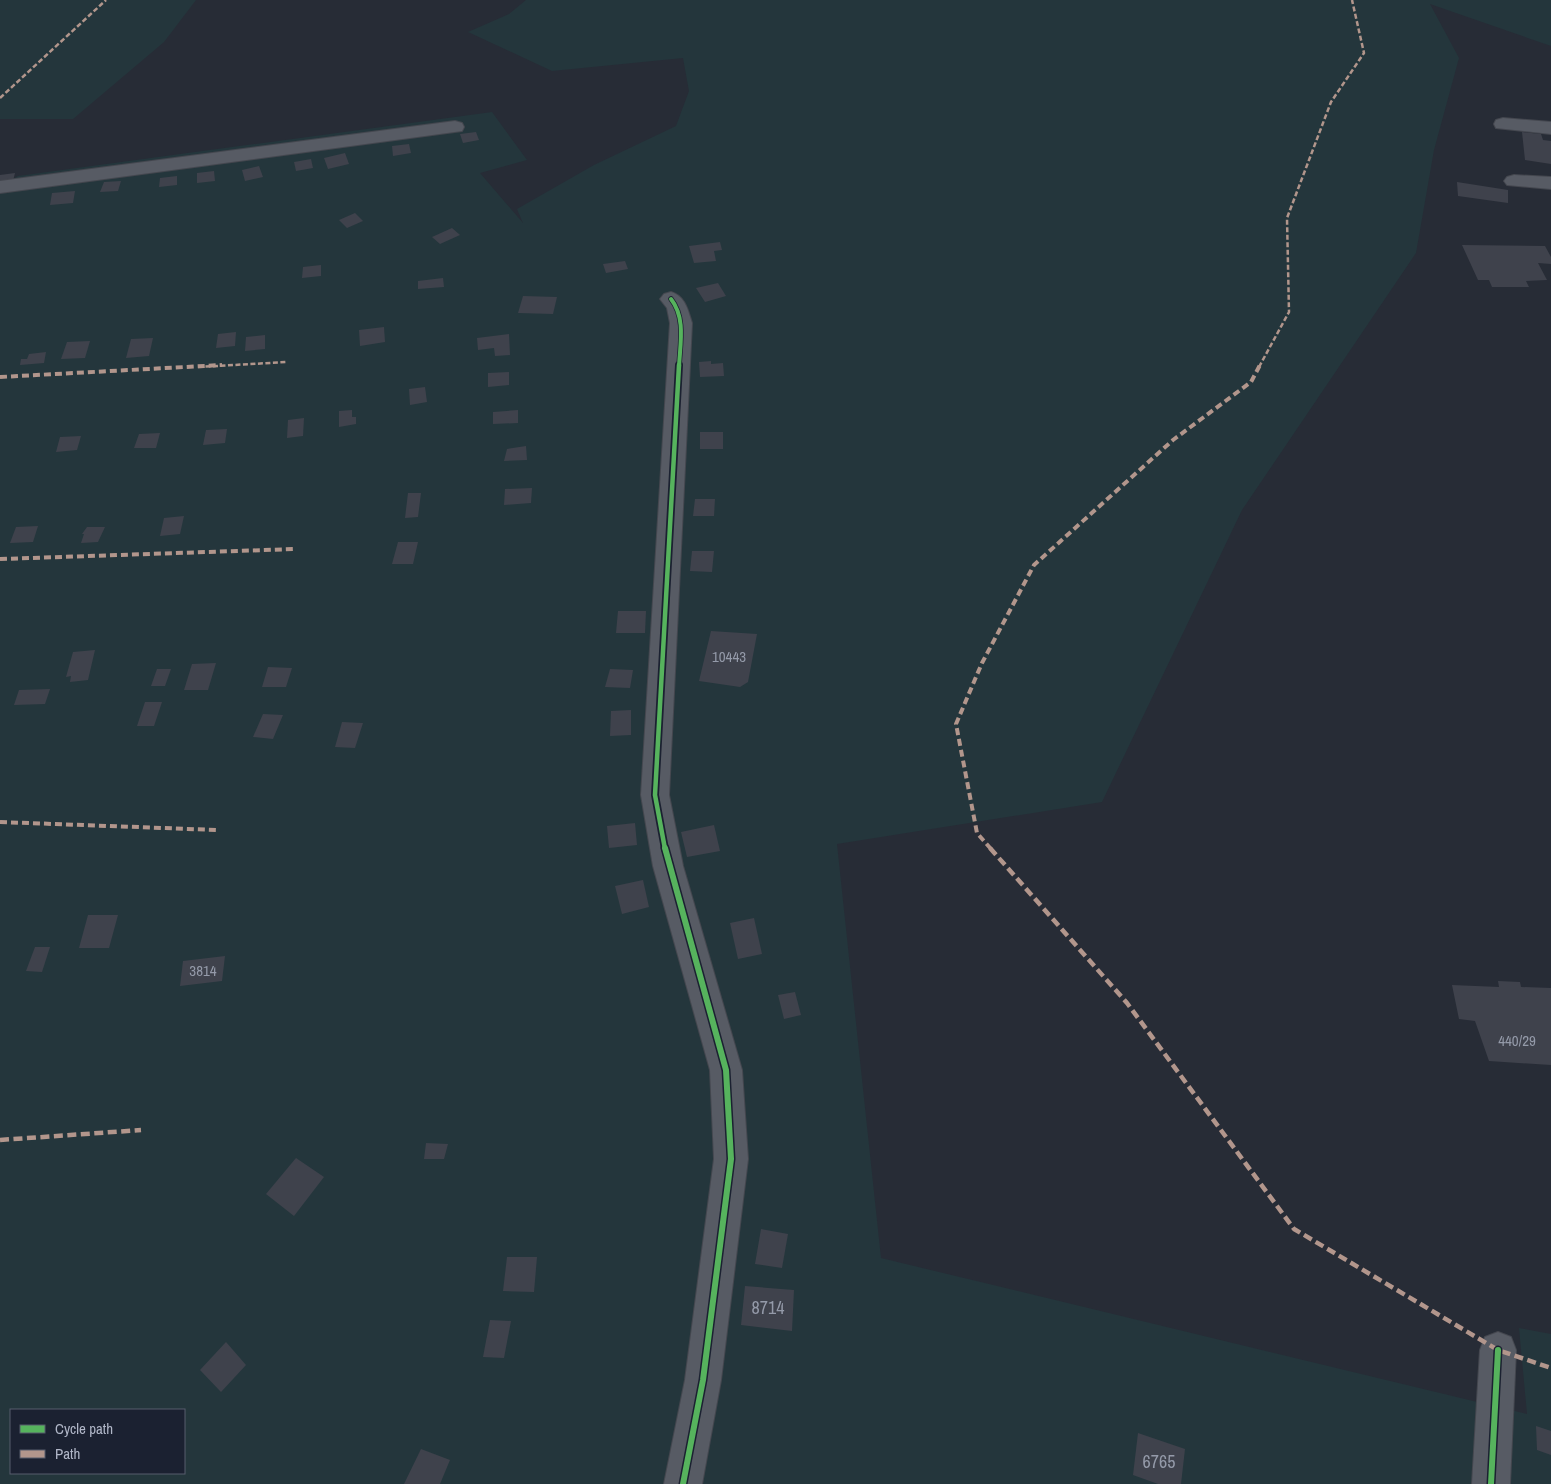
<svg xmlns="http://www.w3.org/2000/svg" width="1551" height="1484" viewBox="0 0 1551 1484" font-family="'Archivo Narrow',sans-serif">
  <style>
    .green { fill: #24363c; fill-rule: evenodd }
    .building { fill: #3f424c }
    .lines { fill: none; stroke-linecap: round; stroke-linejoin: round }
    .minor-casing { stroke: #44474f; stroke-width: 2 }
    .minor { fill: #575b64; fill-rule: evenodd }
    .quiet-far2 { stroke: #b2968c; stroke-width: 2.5; stroke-dasharray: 5 2.5; stroke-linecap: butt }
    .quiet-far1 { stroke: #b2968c; stroke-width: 4; stroke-dasharray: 7 4; stroke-linecap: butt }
    .quiet { stroke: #b2968c; stroke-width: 4.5; stroke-dasharray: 9 4.5; stroke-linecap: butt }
    .cycleway-far2-casing { stroke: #1b2131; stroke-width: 5.5 }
    .cycleway-far1-casing { stroke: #1b2131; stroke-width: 8 }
    .cycleway-casing { stroke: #1b2131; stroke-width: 9 }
    .cycleway-far2 { stroke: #56b35d; stroke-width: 4 }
    .cycleway-far1 { stroke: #56b35d; stroke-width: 4.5 }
    .cycleway { stroke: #56b35d; stroke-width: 6 }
    .labels { text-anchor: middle; stroke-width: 4; stroke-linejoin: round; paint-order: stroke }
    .number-label { font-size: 15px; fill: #949aa9 }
    .near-number-label { font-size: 18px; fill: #949aa9 }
  </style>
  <rect width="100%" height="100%" fill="#272c36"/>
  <g class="green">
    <path d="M0,0H196L164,42L73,119H0Z"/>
    <path d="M526,0H1551V46L1430,4L1459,58L1434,150L1416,253L1242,510L1102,802L837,844L881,1258L1527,1414L1519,1328L1551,1334V1484H0V186L18,176L492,112L527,160L480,173L523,223L517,209L594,165L676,126L689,91L683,58L552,71L468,32L509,14ZM11,1410H184V1473H11Z"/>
  </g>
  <g class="building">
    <path d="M476,132L479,140L463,143L460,134Z"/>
    <path d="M1522,132L1541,134L1543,140L1551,141V164L1525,160Z"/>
    <path d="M409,144L411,153L393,156L392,146Z"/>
    <path d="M345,153L349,164L328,169L324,158Z"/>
    <path d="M311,159L313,168L296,171L294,162Z"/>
    <path d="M259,166L263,177L245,181L242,170Z"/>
    <path d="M214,171L215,181L197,183V173Z"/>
    <path d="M15,173L13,181L0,182V175Z"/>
    <path d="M177,176V185L159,187L160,178Z"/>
    <path d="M121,181L118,191L100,192L104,182Z"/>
    <path d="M1457,182L1508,190V203L1458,196Z"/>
    <path d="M75,191L73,203L50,205L52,193Z"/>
    <path d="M355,213L363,221L347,228L339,220Z"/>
    <path d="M452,228L460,235L440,244L432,237Z"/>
    <path d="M720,242L722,250L714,251L716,261L694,263L689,246Z"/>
    <path d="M1462,245L1545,246L1551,257V264L1538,263L1547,280L1526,281L1529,287H1492L1489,280H1478Z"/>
    <path d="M625,261L628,269L606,273L603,264Z"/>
    <path d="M321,265V276L302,278L303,267Z"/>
    <path d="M443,278L444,287L418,289V281Z"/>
    <path d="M718,283L726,296L705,302L696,288Z"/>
    <path d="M523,296L557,297L553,314L518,313Z"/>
    <path d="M384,327L385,342L360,346L359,330Z"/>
    <path d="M236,332L235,346L216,348L218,334Z"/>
    <path d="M509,334L510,355L495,356L494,348L478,350L477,338Z"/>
    <path d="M265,335V349L245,351L246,337Z"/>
    <path d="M153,338L149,356L126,358L131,339Z"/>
    <path d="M90,341L85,358L61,359L67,342Z"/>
    <path d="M46,352L44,363L20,365L21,359H27L29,354Z"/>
    <path d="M711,361V364L723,363L724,376L700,377L699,362Z"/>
    <path d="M509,372V385L488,387V373Z"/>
    <path d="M425,387L427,402L410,405L409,389Z"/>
    <path d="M352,410V417H356V424L339,427V411Z"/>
    <path d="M518,410V423L493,424V412Z"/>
    <path d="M304,418L303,436L287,438L288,420Z"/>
    <path d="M227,429L225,443L203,445L206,430Z"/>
    <rect x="700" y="432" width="23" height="17"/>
    <path d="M160,433L156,448H134L139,434Z"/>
    <path d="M81,436L77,450L56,452L60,437Z"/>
    <path d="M526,446L527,460L504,461L507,449Z"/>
    <path d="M532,488L531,503L504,505L505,489Z"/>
    <path d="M408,493H421L418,517L405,518Z"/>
    <path d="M695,499H715L714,516H693Z"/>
    <path d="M184,516L180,534L160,536L164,518Z"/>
    <path d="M38,526L33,542L10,543L16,527Z"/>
    <path d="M87,527H105L98,542L81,543L84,534H82Z"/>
    <path d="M398,542H418L413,564H392Z"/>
    <path d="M692,551H714L712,572L690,571Z"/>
    <path d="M618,611H646L645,633H616Z"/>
    <path d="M711,631L757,634L748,682L740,687L699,681Z"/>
    <path d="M95,650L88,680L70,682L71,676L66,677L73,652Z"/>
    <path d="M216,663L208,690H184L192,664Z"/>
    <path d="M268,667L292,668L286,687H262Z"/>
    <path d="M157,669H171L165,686H151Z"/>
    <path d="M610,669L633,670L630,688L605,687Z"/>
    <path d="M50,689L45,704L14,705L19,690Z"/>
    <path d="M145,702H162L154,726H137Z"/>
    <path d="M631,710V735L610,736L611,711Z"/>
    <path d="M263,714L283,715L273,739L253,737Z"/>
    <path d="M342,722L363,723L355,748L335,747Z"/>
    <path d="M635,823L637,845L609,848L607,826Z"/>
    <path d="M714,825L720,851L687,857L681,832Z"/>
    <path d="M643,880L649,907L622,914L615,886Z"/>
    <path d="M88,915H118L109,948H79Z"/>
    <path d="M754,918L762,954L738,959L730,923Z"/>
    <path d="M35,947H50L42,972L26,971Z"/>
    <path d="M225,956L222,981L180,986L183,961Z"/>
    <path d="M1498,981L1520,982L1521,987L1551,988V1065L1489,1061L1475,1021L1459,1019L1452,985L1499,987Z"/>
    <path d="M795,992L801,1015L784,1019L778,995Z"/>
    <path d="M426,1143L448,1144L444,1159H424Z"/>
    <path d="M296,1158L324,1177L294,1216L266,1194Z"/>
    <path d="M761,1229L788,1234L782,1268L755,1264Z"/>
    <path d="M507,1257H537L534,1292L503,1291Z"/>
    <path d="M745,1286L794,1290L792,1331L741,1325Z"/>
    <path d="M490,1320L511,1321L504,1358L483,1357Z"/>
    <path d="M226,1342L246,1365L221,1392L200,1370Z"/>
    <path d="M1536,1426L1551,1431V1455L1537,1450Z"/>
    <path d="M1138,1433L1185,1449L1181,1484H1158L1133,1475Z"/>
    <path d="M421,1449L450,1460L440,1484H404Z"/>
  </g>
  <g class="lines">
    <g class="minor-casing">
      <g id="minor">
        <path d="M1503,118L1551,122V134L1496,128L1494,124L1496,120Z"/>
        <path d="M455,121L462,123L464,127L462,131L0,193V181Z"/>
        <path d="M1514,175L1551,177V189L1507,185L1504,181L1507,177Z"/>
        <path d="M671,292C685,296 688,310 692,323L669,795L683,866L742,1070L748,1159L721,1380L702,1484H664L685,1380L714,1159L710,1070L653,866L641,795L670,323L667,308L660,299L664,294Z"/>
        <path d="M1498,1332L1511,1337L1516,1350L1510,1484H1472L1480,1350L1485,1337Z"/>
      </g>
    </g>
    <use href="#minor" class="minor"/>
    <g class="quiet-far2">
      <path d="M0,98L106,0"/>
      <path d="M198,367L287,362"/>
      <path d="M1259,367L1289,312L1287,218L1331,102L1364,53L1352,0"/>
    </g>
    <g class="quiet-far1">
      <path d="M0,377L222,365"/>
      <path d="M0,559L295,549"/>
      <path d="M0,822L217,830"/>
      <path d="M991,849L977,833L956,724L982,663L1034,565L1173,440L1251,382L1260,365"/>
    </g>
    <g class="quiet">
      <path d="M990,848L1127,1003L1294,1229L1498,1350L1551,1368"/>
      <path d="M0,1140L141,1130"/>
    </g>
    <g class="cycleway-far2-casing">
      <path id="cycleway-far2" d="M671,299C686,318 680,344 679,367"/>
    </g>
    <g class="cycleway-far1-casing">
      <path id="cycleway-far1" d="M665,849L655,795L679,365"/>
    </g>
    <g class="cycleway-casing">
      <g id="cycleway">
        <path d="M665,848L726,1070L731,1159L703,1380L683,1484"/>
        <path d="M1491,1484L1498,1350"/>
      </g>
    </g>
    <use href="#cycleway-far2" class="cycleway-far2"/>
    <use href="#cycleway-far1" class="cycleway-far1"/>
    <use href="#cycleway" class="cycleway"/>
  </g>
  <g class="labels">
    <g class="number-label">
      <text x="729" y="662">10443</text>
      <text x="203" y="976">3814</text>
      <text x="1517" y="1046">440/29</text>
    </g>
    <g class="near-number-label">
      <text x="768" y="1314">8714</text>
      <text x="1159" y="1468">6765</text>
    </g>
  </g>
  <rect x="10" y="1409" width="175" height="65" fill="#1b2131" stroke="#575d6d"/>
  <rect x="20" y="1425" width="25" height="8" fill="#56b35d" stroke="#575d6d"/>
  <text x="55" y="1434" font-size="15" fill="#b1b7c8">Cycle path</text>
  <rect x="20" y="1450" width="25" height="8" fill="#b2968c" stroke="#575d6d"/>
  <text x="55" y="1459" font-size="15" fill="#b1b7c8">Path</text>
</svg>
